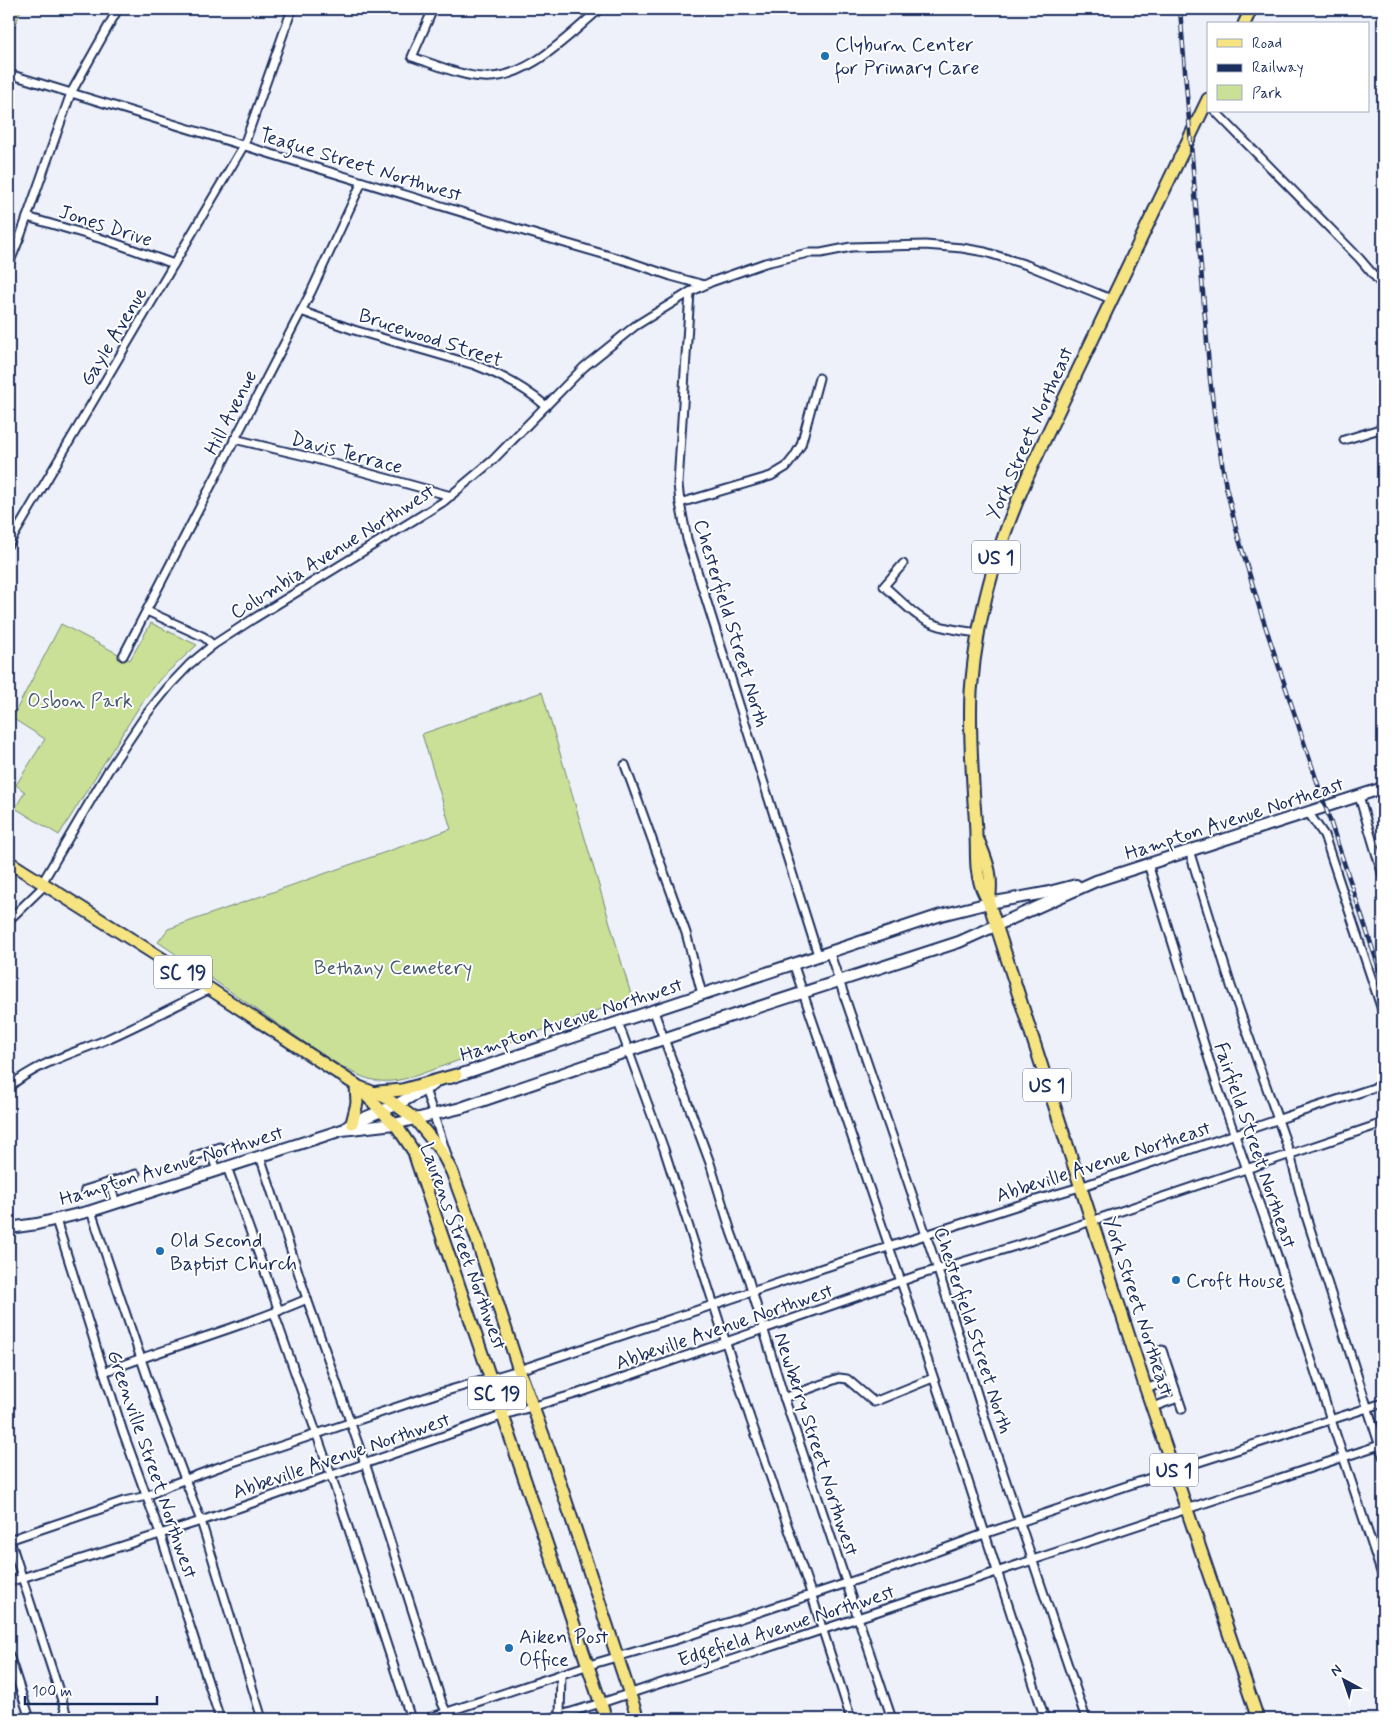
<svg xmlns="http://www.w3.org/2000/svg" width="1392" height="1728" viewBox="0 0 1392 1728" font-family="Mynerve,sans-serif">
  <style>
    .green { fill: #cae096; stroke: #72887a }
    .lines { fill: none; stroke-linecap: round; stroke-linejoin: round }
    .street-casing { stroke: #1b2f5e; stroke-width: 11 }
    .secondary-casing { stroke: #1b2f5e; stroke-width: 14 }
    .primary-casing { stroke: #1b2f5e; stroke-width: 15 }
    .street { stroke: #fff; stroke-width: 7 }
    .secondary { stroke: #fff; stroke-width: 10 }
    .primary { stroke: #f6e381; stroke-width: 11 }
    .rail-casing { stroke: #1b2f5e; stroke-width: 4.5 }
    .rail { stroke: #fff; stroke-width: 2.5; stroke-dasharray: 8; stroke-linecap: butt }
    .poi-dot { fill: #1f6fb2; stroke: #fff; stroke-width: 2 }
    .labels { text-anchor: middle; stroke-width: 4; stroke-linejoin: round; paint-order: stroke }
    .shield { fill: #fff; stroke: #5f6d8e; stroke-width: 1 }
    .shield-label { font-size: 19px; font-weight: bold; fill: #1b2f5e }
    .poi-label { font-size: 20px; fill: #1b2f5e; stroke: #fff; text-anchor: start }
    .street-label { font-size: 20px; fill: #1b2f5e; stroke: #fff }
    .park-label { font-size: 20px; fill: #475b6c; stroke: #fff }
  </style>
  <rect width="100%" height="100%" fill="#eef1fa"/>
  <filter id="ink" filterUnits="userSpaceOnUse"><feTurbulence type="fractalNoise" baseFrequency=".02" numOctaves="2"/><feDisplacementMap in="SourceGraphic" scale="10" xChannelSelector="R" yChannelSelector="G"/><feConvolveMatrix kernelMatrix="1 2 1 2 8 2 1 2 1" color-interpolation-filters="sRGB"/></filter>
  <g filter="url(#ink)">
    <g class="green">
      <path d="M9,9H21L9,44Z"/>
      <path d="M151,623L197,645L159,680L139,707L59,835L15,808L25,792L16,785L45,739L12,718L61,624L130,660Z"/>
      <path d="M542,692L632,998L418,1075C378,1088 365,1080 329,1059L158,942L168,929L451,829L422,734Z"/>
    </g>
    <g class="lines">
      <g class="street-casing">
        <g id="street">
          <path d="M433,9L412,57C434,64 461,76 483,77C528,80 568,35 600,9"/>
          <path d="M9,74L527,232L627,261L671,276L704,285"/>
          <path d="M1215,111L1359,258L1383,286"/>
          <path d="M27,217L106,240L174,264"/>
          <path d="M9,264L20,237L71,93L118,9"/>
          <path d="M690,292L678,484L680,503L687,539L818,955"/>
          <path d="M301,311L354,330L475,365C501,375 524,387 546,406"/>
          <path d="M234,439L305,456L451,496"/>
          <path d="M1344,440L1383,428"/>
          <path d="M680,503L771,476L786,467L794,457L801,445L819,378"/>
          <path d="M9,544L244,145L292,9"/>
          <path d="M903,564L884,586C895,595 906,607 917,615C934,628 958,630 978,633"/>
          <path d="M147,611L204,637L213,645"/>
          <path d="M123,656L311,292L362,182"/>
          <path d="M625,765L686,933L702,994"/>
          <path d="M1359,796L1383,876"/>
          <path d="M1308,812L1324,835L1383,1013"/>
          <path d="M1189,850L1231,986L1290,1154L1306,1216L1383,1456"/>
          <path d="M1148,864L1216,1082L1271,1237L1383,1578"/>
          <path d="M42,883L108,771L145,716L170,685L190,664L213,645L253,619L443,502L492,461L584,367L635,326L690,292L711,282L765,263L808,253H821L851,247L925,245L962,248L985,252L1027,265L1111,299"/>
          <path d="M9,920L45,885"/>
          <path d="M829,951L938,1270L986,1422L1086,1719"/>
          <path d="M793,963L957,1447L1045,1719"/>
          <path d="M653,1009L710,1163L731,1232L749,1281L783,1394L892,1719"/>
          <path d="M618,1022L664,1149L750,1418L811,1593L851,1719"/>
          <path d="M9,1087C37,1063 72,1054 105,1040C141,1024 175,1006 210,989"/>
          <path d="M425,1089L447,1155"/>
          <path d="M210,1151L217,1170"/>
          <path d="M195,1156L220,1147"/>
          <path d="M260,1156L307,1299L368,1472L442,1703L450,1719"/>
          <path d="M227,1167L279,1311"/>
          <path d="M109,1182L116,1203"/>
          <path d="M85,1190L136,1174"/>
          <path d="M91,1211L156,1403L201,1521L262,1719"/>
          <path d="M56,1220L123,1432L160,1533L220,1719"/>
          <path d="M274,1313L331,1475L411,1719"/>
          <path d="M1162,1350L1182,1409"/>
          <path d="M104,1372C171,1346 241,1328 307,1299"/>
          <path d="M1146,1389L1172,1379"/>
          <path d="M784,1398L839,1378L847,1379L874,1402L933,1378"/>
          <path d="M1153,1407L1178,1398"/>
          <path d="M9,1537L68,1719"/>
          <path d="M9,1540L124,1501L147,1496L170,1485L230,1463L436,1394L519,1370L823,1268L1019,1205L1080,1187L1297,1113L1383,1085"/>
          <path d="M9,1582L201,1521L504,1415L579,1393L919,1275L1032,1241L1383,1123"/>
          <path d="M9,1655L30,1719"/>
          <path d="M560,1715L561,1674"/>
          <path d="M426,1719L589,1665L675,1640L892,1568L984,1534L1174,1470L1383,1403"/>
          <path d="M548,1719L601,1703L1383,1444"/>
        </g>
      </g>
      <g class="secondary-casing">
        <g id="secondary">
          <path d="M450,1078L941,915L989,903L1045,893L1076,885"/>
          <path d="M347,1127L352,1123L396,1105L434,1084"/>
          <path d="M9,1228L37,1224L91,1211L342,1130L394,1124L461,1108L725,1018L959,942L1096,881L1383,788"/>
        </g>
      </g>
      <g class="primary-casing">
        <g id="primary">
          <path d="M1244,24L1251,9"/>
          <path d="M1208,99L1042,445C1004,524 977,604 971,692C969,729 972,766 974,802C975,814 976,825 976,837C977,853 975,870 981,886C983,891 986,897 989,903L1146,1389L1258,1719"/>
          <path d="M979,842C989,866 993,877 989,903"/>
          <path d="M9,862L210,989L356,1085L398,1128L414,1152L417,1162L606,1719"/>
          <path d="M359,1087L385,1097L415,1119L441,1151L452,1172L476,1237L519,1370L551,1456L638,1719"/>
          <path d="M378,1092L402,1090L456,1075"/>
          <path d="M352,1123L357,1103L356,1085"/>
        </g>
      </g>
      <use href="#street" class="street"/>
      <use href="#secondary" class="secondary"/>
      <use href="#primary" class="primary"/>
      <g class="rail-casing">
        <path id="rail" d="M1180,9L1210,379L1216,428L1226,487L1238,536L1261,613L1383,980"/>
      </g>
      <use href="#rail" class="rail"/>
    </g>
  </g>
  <g class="poi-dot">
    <circle cx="825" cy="56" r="5"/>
    <circle cx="160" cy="1251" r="5"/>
    <circle cx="1176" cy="1280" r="5"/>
    <circle cx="509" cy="1648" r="5"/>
  </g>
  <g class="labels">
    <g class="shield">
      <rect x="972" y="540.5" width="48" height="33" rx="4"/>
      <rect x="154" y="955.5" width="58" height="33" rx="4"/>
      <rect x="1023" y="1068.5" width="48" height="33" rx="4"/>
      <rect x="468" y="1376.5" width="58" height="33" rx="4"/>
      <rect x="1150" y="1453.5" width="48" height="33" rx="4"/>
    </g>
    <g class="shield-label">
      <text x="996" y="564">US 1</text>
      <text x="183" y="979">SC 19</text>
      <text x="1047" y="1092">US 1</text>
      <text x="497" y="1400">SC 19</text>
      <text x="1174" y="1477">US 1</text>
    </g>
    <g class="poi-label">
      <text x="835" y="51">Clyburn Center<tspan x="835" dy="23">for Primary Care</tspan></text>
      <text x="170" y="1247">Old Second<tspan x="170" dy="23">Baptist Church</tspan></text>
      <text x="1186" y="1287">Croft House</text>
      <text x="519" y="1643">Aiken Post<tspan x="519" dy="23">Office</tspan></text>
    </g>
    <g class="street-label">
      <text transform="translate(361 164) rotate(17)" y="7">Teague Street Northwest</text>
      <text transform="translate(106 225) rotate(18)" y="7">Jones Drive</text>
      <text transform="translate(113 336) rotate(-59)" y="7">Gayle Avenue</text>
      <text transform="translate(431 337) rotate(18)" y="7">Brucewood Street</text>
      <text transform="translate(230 412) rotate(-63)" y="7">Hill Avenue</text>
      <text transform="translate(1029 433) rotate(-66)" y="7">York Street Northeast</text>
      <text transform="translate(347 452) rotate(15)" y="7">Davis Terrace</text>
      <text transform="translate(332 551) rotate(-32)" y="7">Columbia Avenue Northwest</text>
      <text transform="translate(732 623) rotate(73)" y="7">Chesterfield Street North</text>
      <text transform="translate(1234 818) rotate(-18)" y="7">Hampton Avenue Northeast</text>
      <text transform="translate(571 1019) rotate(-18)" y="7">Hampton Avenue Northwest</text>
      <text transform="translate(1256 1145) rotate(71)" y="7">Fairfield Street Northeast</text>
      <text transform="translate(1103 1161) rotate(-18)" y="7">Abbeville Avenue Northeast</text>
      <text transform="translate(171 1165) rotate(-17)" y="7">Hampton Avenue Northwest</text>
      <text transform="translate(464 1246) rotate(70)" y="7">Laurens Street Northwest</text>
      <text transform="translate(1139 1306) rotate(72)" y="7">York Street Northeast</text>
      <text transform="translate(724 1326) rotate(-19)" y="7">Abbeville Avenue Northwest</text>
      <text transform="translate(974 1330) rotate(72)" y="7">Chesterfield Street North</text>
      <text transform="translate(817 1444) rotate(72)" y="7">Newberry Street Northwest</text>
      <text transform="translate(341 1455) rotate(-19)" y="7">Abbeville Avenue Northwest</text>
      <text transform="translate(153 1464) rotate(71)" y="7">Greenville Street Northwest</text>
      <text transform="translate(786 1625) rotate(-18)" y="7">Edgefield Avenue Northwest</text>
    </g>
    <g class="park-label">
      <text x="80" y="707">Osbon Park</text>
      <text x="393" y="974">Bethany Cemetery</text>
    </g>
  </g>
  <rect width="1392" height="1728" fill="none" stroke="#fff" stroke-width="30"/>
  <rect x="15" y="15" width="1362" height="1698" fill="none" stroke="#1b2f5e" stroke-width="2" filter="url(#ink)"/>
  <rect x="1207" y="22" width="162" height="90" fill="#ffffff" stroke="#a4acbf"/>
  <rect x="1217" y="39" width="25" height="8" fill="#f6e381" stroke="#a4acbf"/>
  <text x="1252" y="48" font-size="15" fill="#1b2f5e">Road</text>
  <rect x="1217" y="64" width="25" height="8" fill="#1b2f5e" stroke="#a4acbf"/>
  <text x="1252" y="72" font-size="15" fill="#1b2f5e">Railway</text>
  <rect x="1217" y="85" width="25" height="15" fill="#cae096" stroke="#a4acbf"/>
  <text x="1252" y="98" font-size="15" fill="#1b2f5e">Park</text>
  <g transform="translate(1344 1680) rotate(320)" stroke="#ffffff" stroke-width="4" paint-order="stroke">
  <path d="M0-4L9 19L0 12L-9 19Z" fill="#1b2f5e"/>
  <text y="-8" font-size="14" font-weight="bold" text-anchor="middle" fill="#1b2f5e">N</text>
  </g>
  <path d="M25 1696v8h132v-8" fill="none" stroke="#1b2f5e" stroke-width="2.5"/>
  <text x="32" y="1696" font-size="15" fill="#1b2f5e" stroke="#ffffff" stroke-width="4" paint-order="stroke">100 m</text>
</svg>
